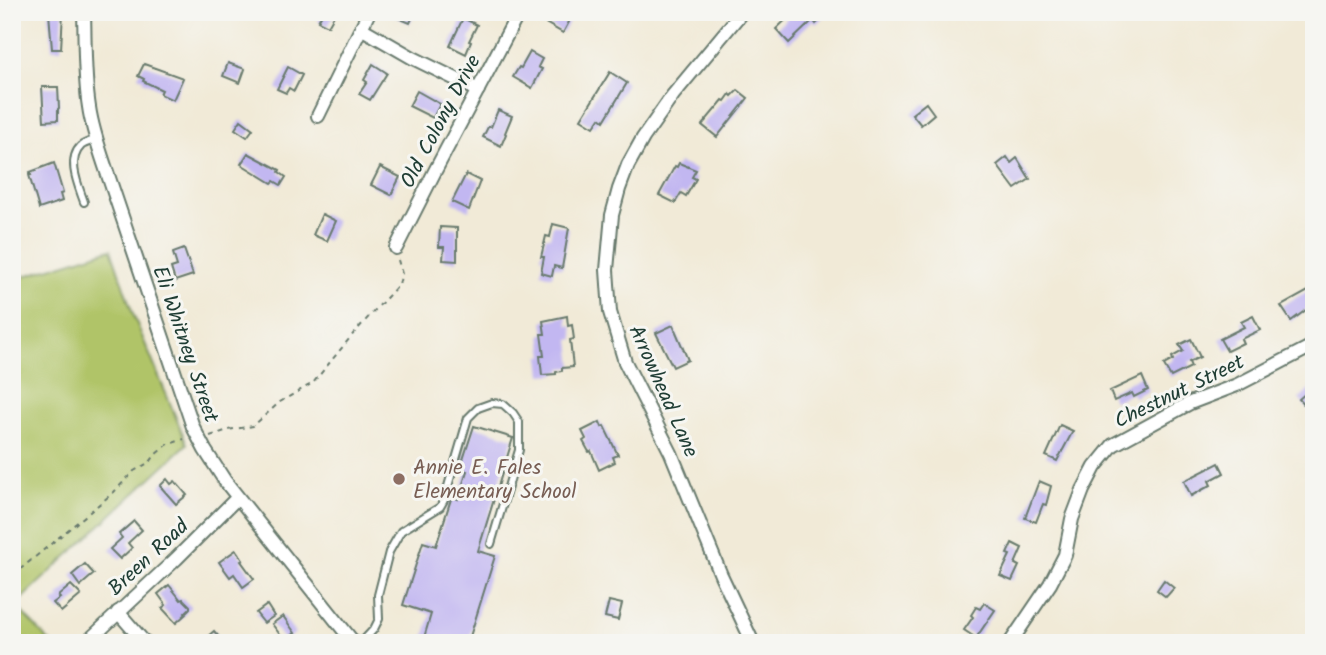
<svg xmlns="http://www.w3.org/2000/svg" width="1326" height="655" viewBox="0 0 1326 655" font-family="Kalam,sans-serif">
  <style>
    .green { fill: #b0c468; stroke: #68804e; stroke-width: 2 }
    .building { fill: #c2b7f1 }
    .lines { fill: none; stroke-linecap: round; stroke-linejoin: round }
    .lane-casing { stroke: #687a6d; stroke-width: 10 }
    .street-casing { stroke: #687a6d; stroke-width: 16 }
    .path { stroke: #687a6d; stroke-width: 2; stroke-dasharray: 5 5; stroke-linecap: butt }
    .lane { stroke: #fff; stroke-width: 6 }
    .street { stroke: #fff; stroke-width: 12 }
    .education-dot { fill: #8d6e63; stroke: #f6f6f2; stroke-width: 2.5 }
    .labels { text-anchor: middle; stroke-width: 6; stroke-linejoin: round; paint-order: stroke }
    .street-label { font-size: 21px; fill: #1f3d34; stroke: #f6f6f2 }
    .education-label { font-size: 21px; fill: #785e54; stroke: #f6f6f2; text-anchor: start }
  </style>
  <rect width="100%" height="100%" fill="#f6f6f2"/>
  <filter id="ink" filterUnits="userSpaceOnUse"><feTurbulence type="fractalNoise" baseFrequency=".0143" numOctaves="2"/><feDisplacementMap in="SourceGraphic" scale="14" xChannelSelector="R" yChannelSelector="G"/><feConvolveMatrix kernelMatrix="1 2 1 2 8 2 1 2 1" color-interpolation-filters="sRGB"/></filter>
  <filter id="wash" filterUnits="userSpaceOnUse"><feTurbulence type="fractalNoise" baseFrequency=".00686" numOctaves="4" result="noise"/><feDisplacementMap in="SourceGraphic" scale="28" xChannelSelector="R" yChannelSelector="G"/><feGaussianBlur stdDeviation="1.57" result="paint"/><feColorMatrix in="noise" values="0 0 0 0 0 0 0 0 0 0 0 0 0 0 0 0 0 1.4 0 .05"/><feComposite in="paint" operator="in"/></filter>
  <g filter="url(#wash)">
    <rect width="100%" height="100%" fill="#f1ead7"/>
    <path class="green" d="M111,249L134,317L187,444L15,605L51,643H12V280Z"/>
    <g id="blocks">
      <g class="building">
        <path d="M63,12L61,49H52L49,13Z"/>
        <path d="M323,12H336L328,26L318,21Z"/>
        <path d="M384,12H415L410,23Z"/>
        <path d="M549,12H567L563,18L569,22L563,33L544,22Z"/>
        <path d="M794,12H828L816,24L813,20L789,43L776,29Z"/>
        <path d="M463,18L477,25L469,41L471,42L466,54L450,46Z"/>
        <path d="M530,52L542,59L538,67L542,69L532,88L513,77L519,67L521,68Z"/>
        <path d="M228,63L245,69L240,83L223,76Z"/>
        <path d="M144,64L183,78L173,100L160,94L162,90L143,81L144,79L138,76Z"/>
        <path d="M373,64L387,73L370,100L359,94L367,82L364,80Z"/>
        <path d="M288,67L302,75L294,91L289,88L286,93L277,89Z"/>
        <path d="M610,72L627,83L604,121L600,118L594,127L581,119Z"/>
        <path d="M42,87H58L59,108L58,109V120L44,121Z"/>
        <path d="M738,90L748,98L717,137L702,125L723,100L725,101L730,94L732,96Z"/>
        <path d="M417,91L440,104L433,118L409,106Z"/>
        <path d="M926,103L934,114L921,125L912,114Z"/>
        <path d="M498,110L512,116L505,133L506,134L501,146L483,137L488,127H491Z"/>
        <path d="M241,120L253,129L247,137L235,129Z"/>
        <path d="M248,153L280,170L279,172L286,177L281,185L274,181L272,183L241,164Z"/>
        <path d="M1007,157L1011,163L1017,158L1030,179L1015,189L997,165Z"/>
        <path d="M54,163L63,193L60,194L62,201L39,209L29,175H31L30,172Z"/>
        <path d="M679,163L696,170L692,177L696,179L686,196L681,193L675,203L659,195L675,166L677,167Z"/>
        <path d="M380,167L400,177L391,195L371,185Z"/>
        <path d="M466,174L480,181L469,210L452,202Z"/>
        <path d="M322,214L336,221L327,241L313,235Z"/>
        <path d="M553,224L569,228L562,268L554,266L552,276L541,273L544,257H541L546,236L550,237Z"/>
        <path d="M440,227L457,228V261L443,260L444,247H439Z"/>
        <path d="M184,249L193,275L175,281L171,268L177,266L173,253Z"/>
        <path d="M1310,290L1314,295V304L1291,321L1281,306Z"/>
        <path d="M567,316L568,326L572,325L574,339L570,340L573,367L562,368V371L556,372V374L542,375L540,356H544L541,334H545L543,321Z"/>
        <path d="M1253,316L1260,330L1241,339L1243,343L1227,351L1220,339L1244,327L1241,322Z"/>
        <path d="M673,325L688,360L673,367L656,333Z"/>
        <path d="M1191,339L1200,357L1189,362L1191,367L1171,377L1164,365L1173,360L1172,357L1183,351L1179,345Z"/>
        <path d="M1142,376L1148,390L1134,397L1132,393L1114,401L1110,391Z"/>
        <path d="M1314,386V416L1299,399Z"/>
        <path d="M600,422L602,427L604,426L618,455L613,457L615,462L599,470L591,451L589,452L583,441L586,439L582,431Z"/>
        <path d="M1060,425L1073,431L1057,461L1046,456Z"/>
        <path d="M474,426L513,438L478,551L495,556L468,643H429L423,641L431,614L403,605L423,542L436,546L452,496L458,499L467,471L460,469Z"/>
        <path d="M1219,463L1224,473L1209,481L1211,485L1191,496L1184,481Z"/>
        <path d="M167,479L171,484L175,481L187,495L176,504L160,486Z"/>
        <path d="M1039,481L1051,486L1046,505L1043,504L1036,522L1025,518Z"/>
        <path d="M134,521L142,530L128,543L132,548L120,559L110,549L122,538L119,534Z"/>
        <path d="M1012,543L1022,548L1015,564L1019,566L1012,581L1000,576L1010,555L1007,554Z"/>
        <path d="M236,550L243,560L241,561L254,579L243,587L234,574L230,577L219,562Z"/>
        <path d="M85,564L94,574L80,586L72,575Z"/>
        <path d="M1164,580L1174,588L1166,597L1157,590Z"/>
        <path d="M71,585L81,595L61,612L53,603L60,598L58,596Z"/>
        <path d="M169,585L181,600L183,599L190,606V608L185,613L186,614L176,623L162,608L166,605L158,594Z"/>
        <path d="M609,601L622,604L618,620L605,617Z"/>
        <path d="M984,603L995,610L976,638L964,630L973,617L971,615L976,607L980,609Z"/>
        <path d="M267,605L274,616L264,623L256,613Z"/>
        <path d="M283,616L295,633L285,641L272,624Z"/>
        <path d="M214,631L224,643H200Z"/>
      </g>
    </g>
  </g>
  <g filter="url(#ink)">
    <use href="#blocks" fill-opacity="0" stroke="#687a6d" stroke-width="2"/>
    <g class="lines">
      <g class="lane-casing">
        <g id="lane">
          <path d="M84,202C79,187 66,160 81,146C84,143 92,141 97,139"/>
          <path d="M361,643L374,629L379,619L378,595L389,552L401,531L440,507L444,500L468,418L478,408L492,403L503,404L513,413L519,422V450L491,544"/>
        </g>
      </g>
      <g class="street-casing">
        <g id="street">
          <path d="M84,12C85,44 84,76 89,107C92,129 100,151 107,172L193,427L205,450L225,481L354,643"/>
          <path d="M742,12L673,95L643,138L628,165L619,189L612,215L607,270L610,312L625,362L671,453L721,575L753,643"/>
          <path d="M361,28L413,58L478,90"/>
          <path d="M318,116L369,12"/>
          <path d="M396,248L435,171L519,12"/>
          <path d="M118,612L145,643"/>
          <path d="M86,643L176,559L237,498"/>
          <path d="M1010,643L1050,584L1065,555L1072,519L1083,490L1095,467L1113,445L1190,403L1237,385L1314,345"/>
        </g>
      </g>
      <g class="path">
        <path d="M210,436L228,430L253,426L280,402L313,383L354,333L399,284L402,274L398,260"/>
        <path d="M12,576L114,492L134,471L150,462L156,454L167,445L184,439"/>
      </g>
      <use href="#lane" class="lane"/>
      <use href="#street" class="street"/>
    </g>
  </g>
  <circle class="education-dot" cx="399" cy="479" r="7"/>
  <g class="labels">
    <g class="street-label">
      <text transform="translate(440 121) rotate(-62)" y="7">Old Colony Drive</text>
      <text transform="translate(186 344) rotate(71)" y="7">Eli Whitney Street</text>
      <text transform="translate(664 391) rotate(66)" y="7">Arrowhead Lane</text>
      <text transform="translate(1179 391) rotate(-26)" y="7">Chestnut Street</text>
      <text transform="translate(148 557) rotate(-43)" y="7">Breen Road</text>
    </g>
    <g class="education-label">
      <text x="413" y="474">Annie E. Fales<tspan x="413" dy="24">Elementary School</tspan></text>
    </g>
  </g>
  <rect width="1326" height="655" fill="none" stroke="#f6f6f2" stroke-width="42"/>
</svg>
